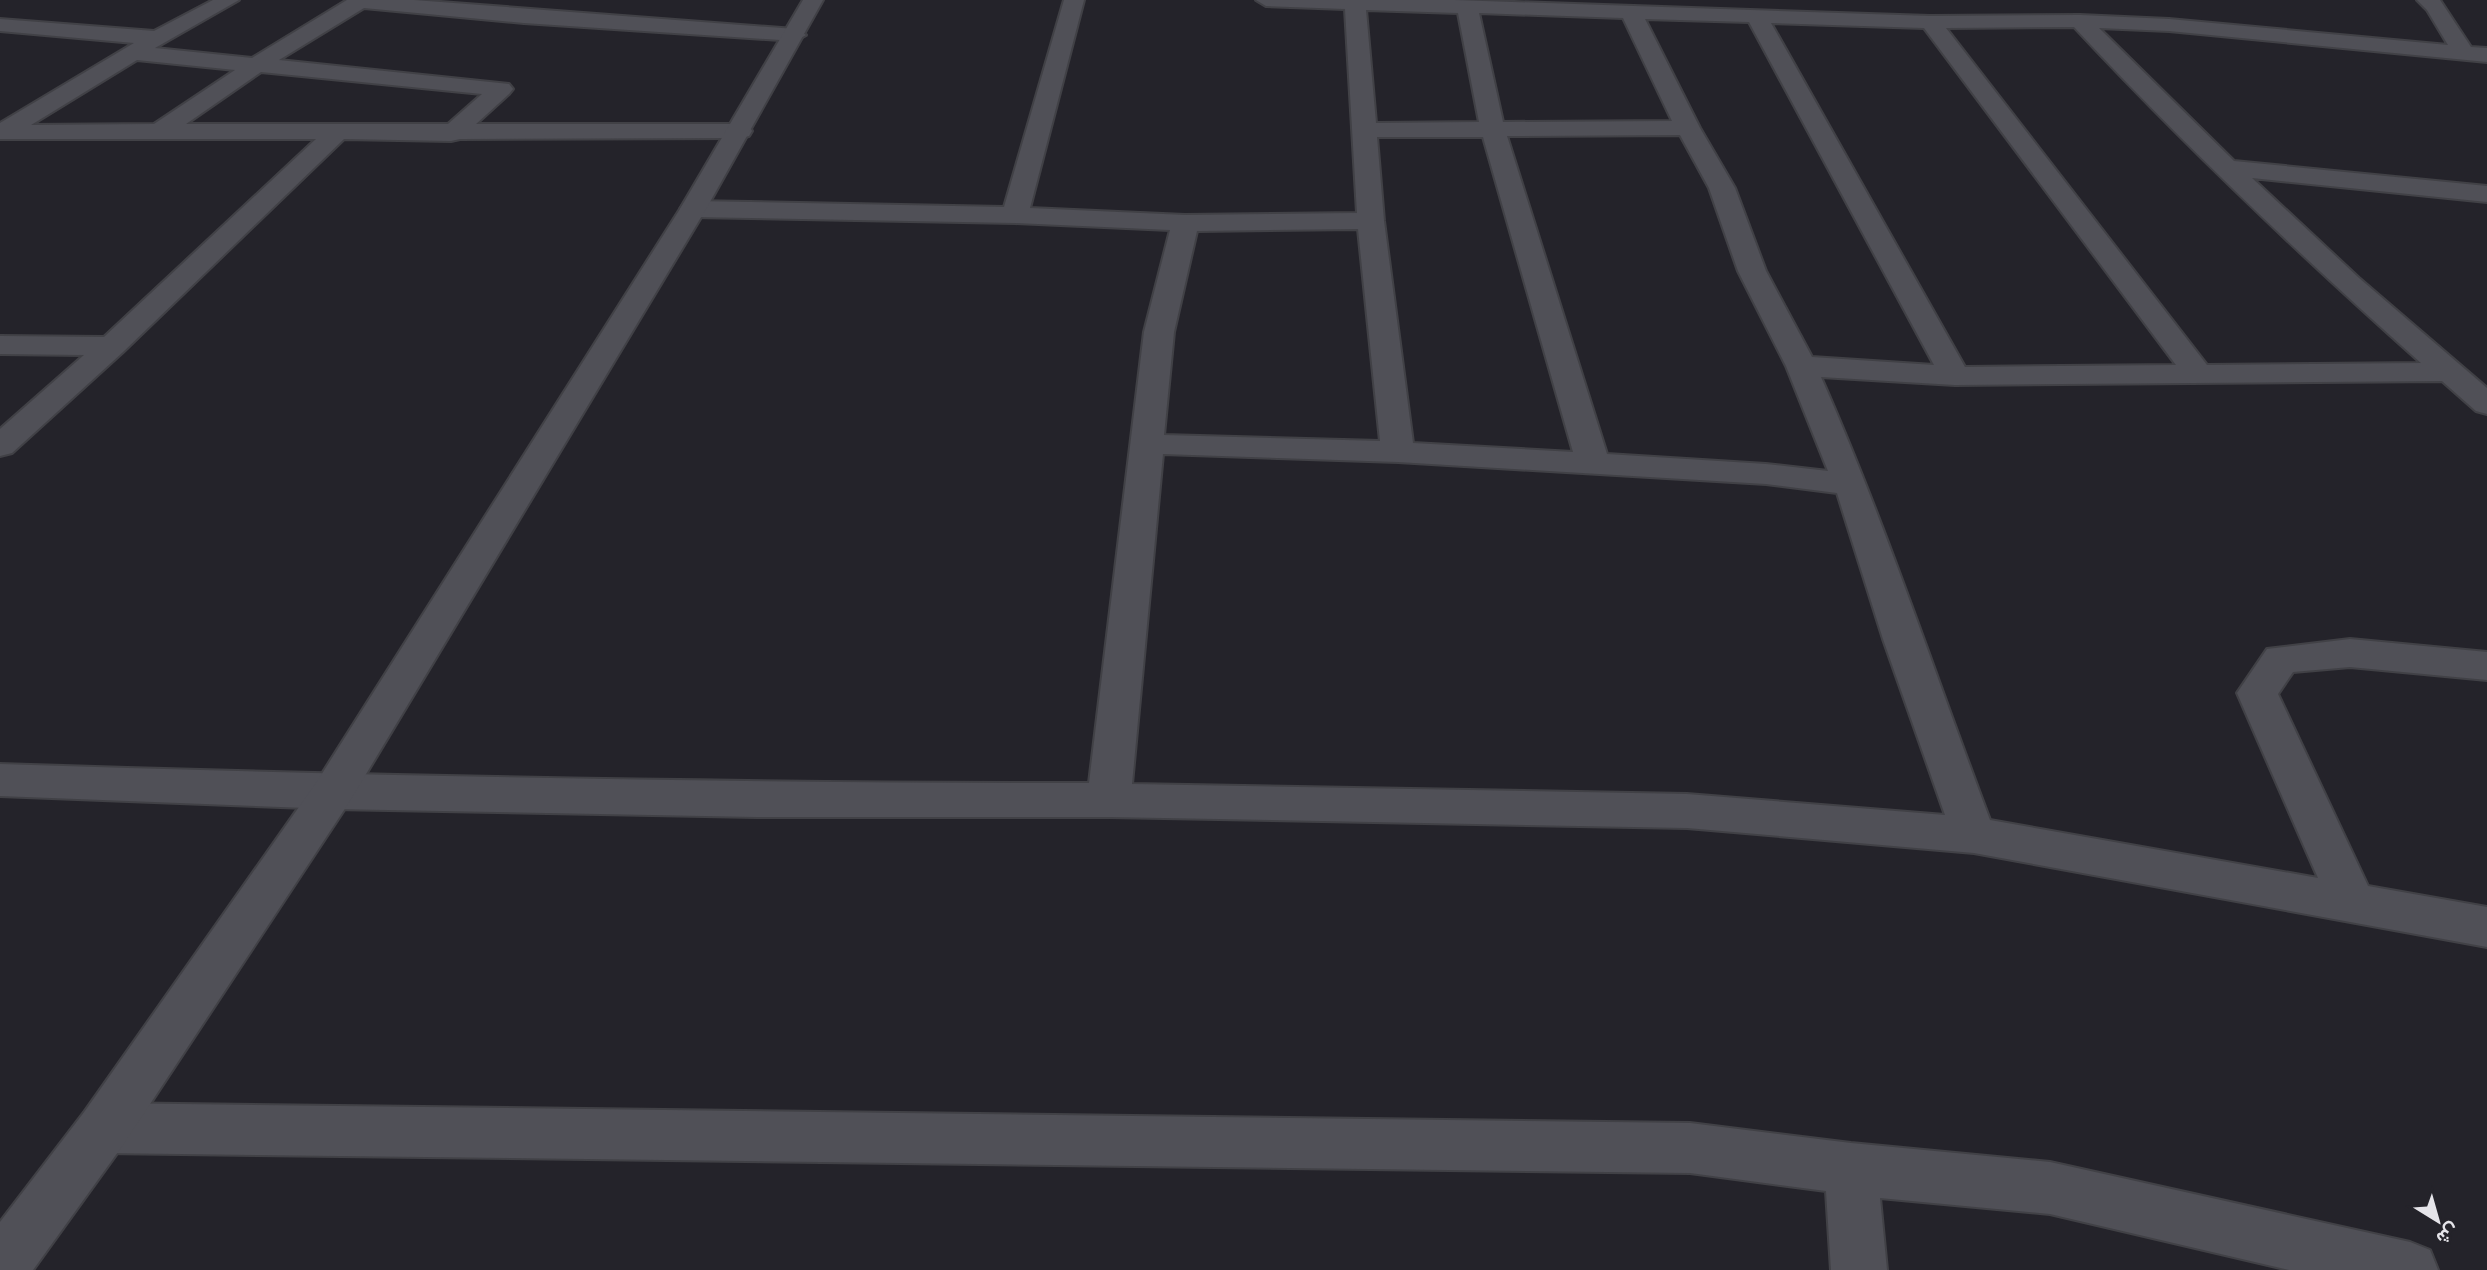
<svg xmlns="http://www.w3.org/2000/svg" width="2487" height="1270" viewBox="0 0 2487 1270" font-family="'Fira Sans',Vazirmatn,sans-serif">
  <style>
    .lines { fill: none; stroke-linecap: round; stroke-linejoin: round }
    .minor-casing { stroke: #414146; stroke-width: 4 }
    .tertiary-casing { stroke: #414146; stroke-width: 4 }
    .minor { fill: #505057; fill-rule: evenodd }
    .tertiary { fill: #505057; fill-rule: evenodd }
  </style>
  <rect width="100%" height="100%" fill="#24232a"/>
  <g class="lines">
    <g class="minor-casing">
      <g id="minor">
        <path d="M213,0H239L155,48L252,58L347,0H414L795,29L806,35L795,41L524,23L364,8L279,60L509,84L513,89L509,94L476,124H740L749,126L752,131L749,136L740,138L460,139L451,141L344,139L123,352L12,453L0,456V429L84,355L0,354V336L104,337L316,139H0V123L134,43L0,31V19L154,31ZM137,60L235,70L154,124L31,125ZM261,72L482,94L448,124H186Z"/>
        <path d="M1064,0H1084L1030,208L1185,215L1357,213L1345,9L1266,6L1256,0H1455L1930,16L2080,15L2169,19L2448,45L2427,10L2417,0H2440L2471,47L2487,48V62L2169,31L2099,28L2234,161L2487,186V202L2252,178L2359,278L2487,388V414L2476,411L2442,381L1955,385L1821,377C1885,522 1934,672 1990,820L2318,878L2237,693L2267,649L2350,639L2487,652V680L2350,667L2293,672L2278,694L2368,886L2487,907V947L1974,853L1687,828L1109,817H756L333,809L0,796V764C363,776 726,783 1089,783L1144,332L1170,230L1015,223L693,217L684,215L680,209L684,203L693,201L1004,207ZM1366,10L1458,13L1479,122L1376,123ZM1479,13L1623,18L1672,121L1503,122ZM1645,19L1749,22L1934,365L1812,357L1766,271L1735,188L1700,128ZM1771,23L1924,28L2176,365L1965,367ZM2074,27C2184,145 2301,256 2421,363L2207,365L1946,28ZM1680,135L1709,188L1738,271L1786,366L1828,471L1766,464L1607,454L1507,136ZM1377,137H1483L1573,452L1413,443L1384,221ZM1358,229L1380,441L1164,435L1174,332L1197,231ZM1163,454L1398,462L1766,484L1837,493L1883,639L1945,815L1687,794L1132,784Z"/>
        <path d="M104,1103L1690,1123L1851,1143L2050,1162L2410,1242L2430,1250L2438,1270H2289L2050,1214L1880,1198L1887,1270H1831L1826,1191L1690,1173L104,1153L85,1145L78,1128L85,1111Z"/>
      </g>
    </g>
    <g class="tertiary-casing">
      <path id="tertiary" d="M803,0H823L706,209L348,804L123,1145L33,1270H0V1222L85,1111L318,780L680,209Z"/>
    </g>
    <use href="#minor" class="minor"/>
    <use href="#tertiary" class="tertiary"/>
  </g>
  <g transform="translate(2438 1221) rotate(143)" stroke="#24232a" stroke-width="5" paint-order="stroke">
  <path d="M0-5L12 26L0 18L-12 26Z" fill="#e5e4e9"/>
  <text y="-10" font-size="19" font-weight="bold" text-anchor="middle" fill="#e5e4e9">ش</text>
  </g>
</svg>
